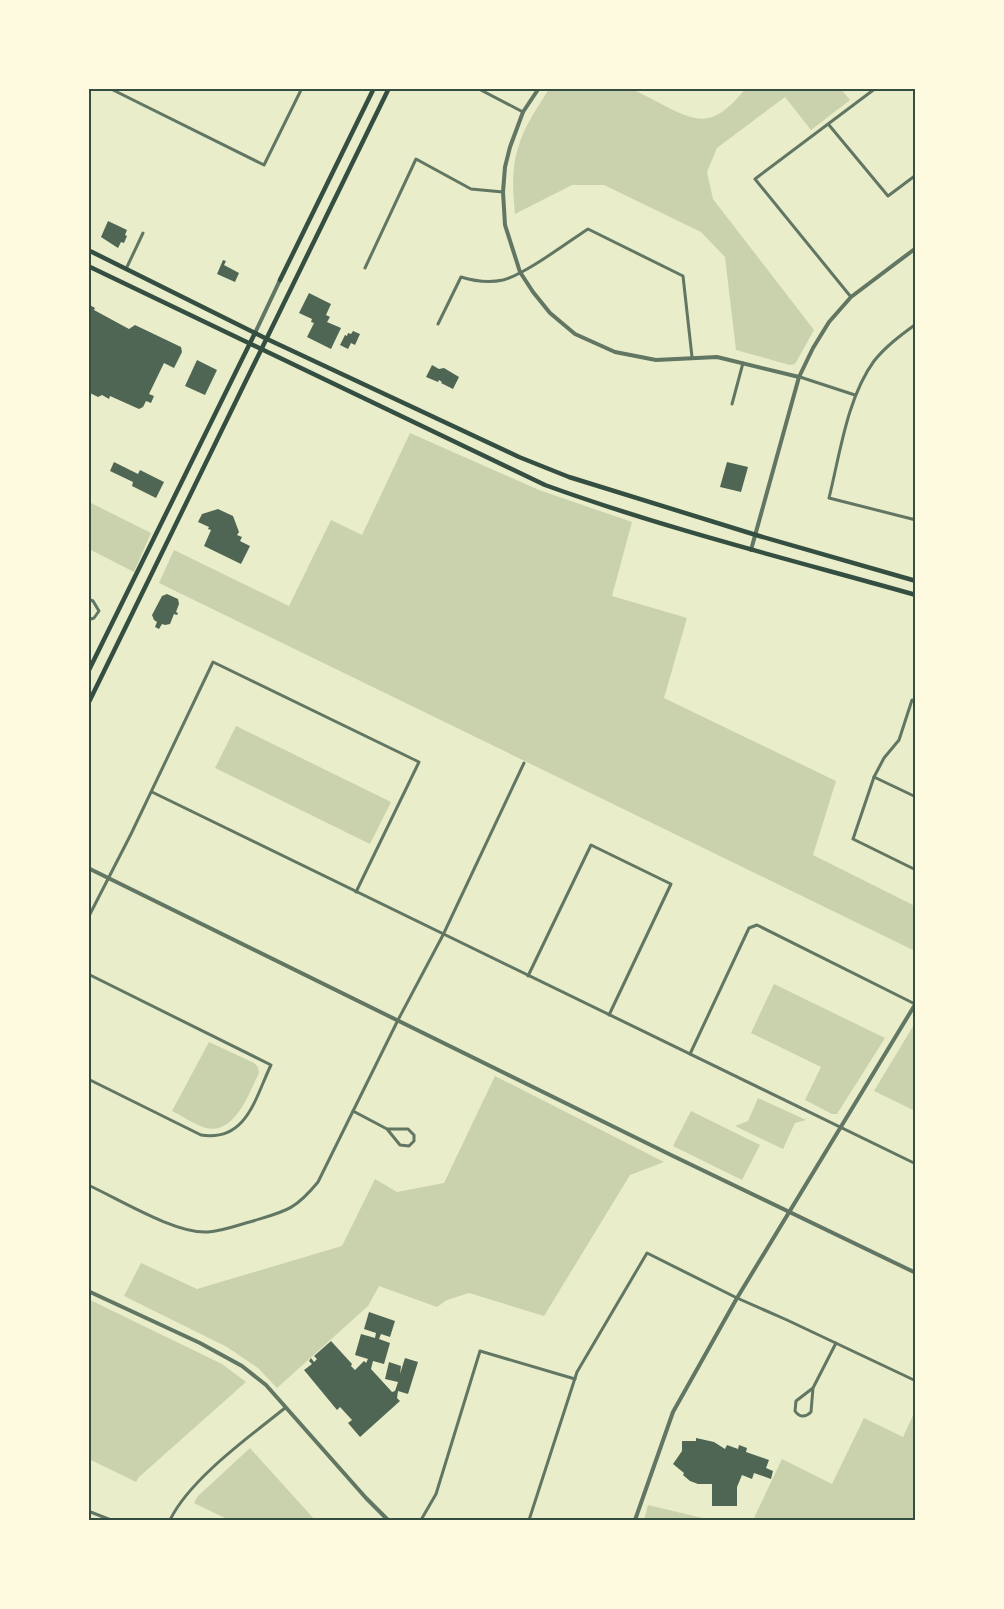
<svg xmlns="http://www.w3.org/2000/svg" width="1004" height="1609" viewBox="0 0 1004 1609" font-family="Poppins,sans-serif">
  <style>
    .green { fill: #cad2ad }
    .building { fill: #4f6655 }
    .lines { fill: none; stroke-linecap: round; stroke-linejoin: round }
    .minor { stroke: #617663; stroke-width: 3 }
    .tertiary { stroke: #617663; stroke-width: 4 }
    .secondary { stroke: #344e41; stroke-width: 4.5 }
    .neatline { fill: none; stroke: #344e41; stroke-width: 2 }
  </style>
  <rect width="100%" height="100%" fill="#e9edc9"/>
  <g class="green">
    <path d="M549,89C572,88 606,85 629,88C636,90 643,95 650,98C694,121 710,133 745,89H841L850,100L811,130L785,97L717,148L707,172L713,199L814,330L795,364L790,365L736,350L725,257L701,232L604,185H572L515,214C513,192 511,169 518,148C524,126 538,107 549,89Z"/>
    <path d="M410,433L539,490L632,522L612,596L687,618L664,698L836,781L813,855L915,906V951L159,583L174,550L289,606L331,520L362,535Z"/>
    <path d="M89,502L151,533L134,572L89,549Z"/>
    <path d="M236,726L391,802L370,844L215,768Z"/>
    <path d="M774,984L885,1038L837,1114H832L805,1100L821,1067L751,1033Z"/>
    <path d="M915,1023V1111L874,1091Z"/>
    <path d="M209,1042L254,1063L258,1067L259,1073C249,1093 235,1135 206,1128C195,1125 182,1116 172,1111Z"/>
    <path d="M495,1076L664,1162L630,1175L544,1316L469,1293L447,1300L437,1307L379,1286L368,1306L277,1388L258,1368L227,1347L124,1296L141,1263L197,1289L342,1246L375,1179L397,1192L444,1183Z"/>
    <path d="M758,1098L806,1120L795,1123L783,1149L735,1126L748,1121Z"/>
    <path d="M691,1111L760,1145L742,1180L673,1146Z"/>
    <path d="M88,1299L222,1364L246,1382L139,1477L136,1482L89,1459Z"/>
    <path d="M915,1411V1520H753L782,1459L832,1484L864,1418L903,1437Z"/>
    <path d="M250,1448L315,1520H229L194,1503L198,1496Z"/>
    <path d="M648,1505L711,1520H644Z"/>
  </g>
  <g class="building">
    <path d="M108,221L127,230L125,235L127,236L124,243L121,242L118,248L101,237Z"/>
    <path d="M223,260L226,261L224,265L239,273L235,282L217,274Z"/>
    <path d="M309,293L331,304L326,315L330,317L327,322L341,328L331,349L307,337L314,323L311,322L312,319L299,313Z"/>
    <path d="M88,304L95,308L94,310L129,329L135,325L181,347L182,352L174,368L164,363L149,394L154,396L151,403L146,401L143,407L139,409L110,396L109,399L102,395L98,397L88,392Z"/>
    <path d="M353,331L360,334L355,345L351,343L348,349L340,345L345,335L347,336L348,333L351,334Z"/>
    <path d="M197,360L217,370L205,395L185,386Z"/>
    <path d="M432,365L439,369L444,368L459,377L453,389L441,383L442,382L439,380L438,382L426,377Z"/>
    <path d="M114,462L138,474L140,470L164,482L156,498L132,486L133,482L110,471Z"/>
    <path d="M727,462L748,467L741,492L720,487Z"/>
    <path d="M218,509L233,516L239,532L237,535L242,537L240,541L250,546L241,564L204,546L211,530L208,529L209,527L198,522L202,514Z"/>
    <path d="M167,594L178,599L179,604L176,612L178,613L177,615L174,614L170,624L165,625L162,624L159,629L155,627L157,622L154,620L152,615L162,596Z"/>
    <path d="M369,1312L395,1321L390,1337L381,1334L379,1339L390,1343L384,1364L373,1361L371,1369L392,1392L395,1391L398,1382L385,1379L389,1362L401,1366L400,1374L405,1358L418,1362L408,1394L398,1391L397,1398L400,1401L360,1437L348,1423L352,1420L340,1407L337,1410L304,1370L312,1364L309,1361L311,1358L314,1362L317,1359L314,1356L331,1341L352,1364L351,1366L355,1370L364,1361L366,1363L368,1359L355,1355L361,1334L375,1338L376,1333L364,1329Z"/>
    <path d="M696,1438L714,1442L725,1449L727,1445L738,1449L739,1445L747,1448L746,1452L769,1460L766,1468L773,1471L771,1479L754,1473L752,1479L742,1475L737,1487V1506H712V1484H698L690,1481L683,1475L684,1473L673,1464L682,1451V1441H696Z"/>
  </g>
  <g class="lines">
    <g class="minor">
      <path d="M109,88L264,165L302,88"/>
      <path d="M477,88L523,112"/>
      <path d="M829,125L888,196L916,175"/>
      <path d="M365,268L416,159L471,189L503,192"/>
      <path d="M126,269L143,233"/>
      <path d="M851,297L755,179L876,88"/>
      <path d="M438,324L461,277C474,281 489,283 503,280C524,275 568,242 588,229L683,276L692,357"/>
      <path d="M916,324C901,335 886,346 874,361C847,398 840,454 829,498L916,520"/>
      <path d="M800,377L855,395"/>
      <path d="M732,404L743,363"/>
      <path d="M88,599L93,601L99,611L94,618L88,620"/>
      <path d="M916,701L912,700L899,740L884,758L874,777L853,839L916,870"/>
      <path d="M874,777L916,797"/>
      <path d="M152,792L916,1164"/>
      <path d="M88,918L131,834L213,662L419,762L356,892"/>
      <path d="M88,974L271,1065C255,1098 247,1142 201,1135L88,1079"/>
      <path d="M528,976L591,845L671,884L609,1015"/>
      <path d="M690,1054L749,928L757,925L915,1004"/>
      <path d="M353,1111L387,1129L400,1145L409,1146L414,1141V1135L408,1129H387"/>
      <path d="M88,1185C119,1199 175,1234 208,1232C223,1231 238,1225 253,1221C286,1211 295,1210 318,1182L398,1020L443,935L524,763"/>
      <path d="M813,1388L811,1412C805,1418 799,1417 795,1411L796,1401L813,1388L836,1343"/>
      <path d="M88,1511L111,1520"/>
      <path d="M170,1520C190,1479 249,1437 285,1408"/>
      <path d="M421,1520L436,1494L480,1351L575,1379"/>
      <path d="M529,1520L577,1372L647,1253L737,1298L787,1320L916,1381"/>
    </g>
    <g class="tertiary">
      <path d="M539,88L523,112L510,147L505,167L503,192L505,225L520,272L533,292L550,313L575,334L615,352L656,360L717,357L799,377"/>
      <path d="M255,333L280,280"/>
      <path d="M751,550L799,377L813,348L829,322L851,297L916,248"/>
      <path d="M88,868L671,1155L916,1273"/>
      <path d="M88,1291L200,1343L242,1366L266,1385L366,1498L388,1520"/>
      <path d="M635,1520L673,1412L737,1298L916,1003"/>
    </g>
    <g class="secondary">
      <path d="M88,250L267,339L519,457L569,477L756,535L916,581"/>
      <path d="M88,266L545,485C666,529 792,560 916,595"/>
      <path d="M280,280L374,88"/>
      <path d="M88,672L255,333"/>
      <path d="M88,704L389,88"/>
    </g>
  </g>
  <rect width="1004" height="1609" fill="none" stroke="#fefae0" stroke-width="180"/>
  <rect x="90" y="90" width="824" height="1429" class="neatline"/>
</svg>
